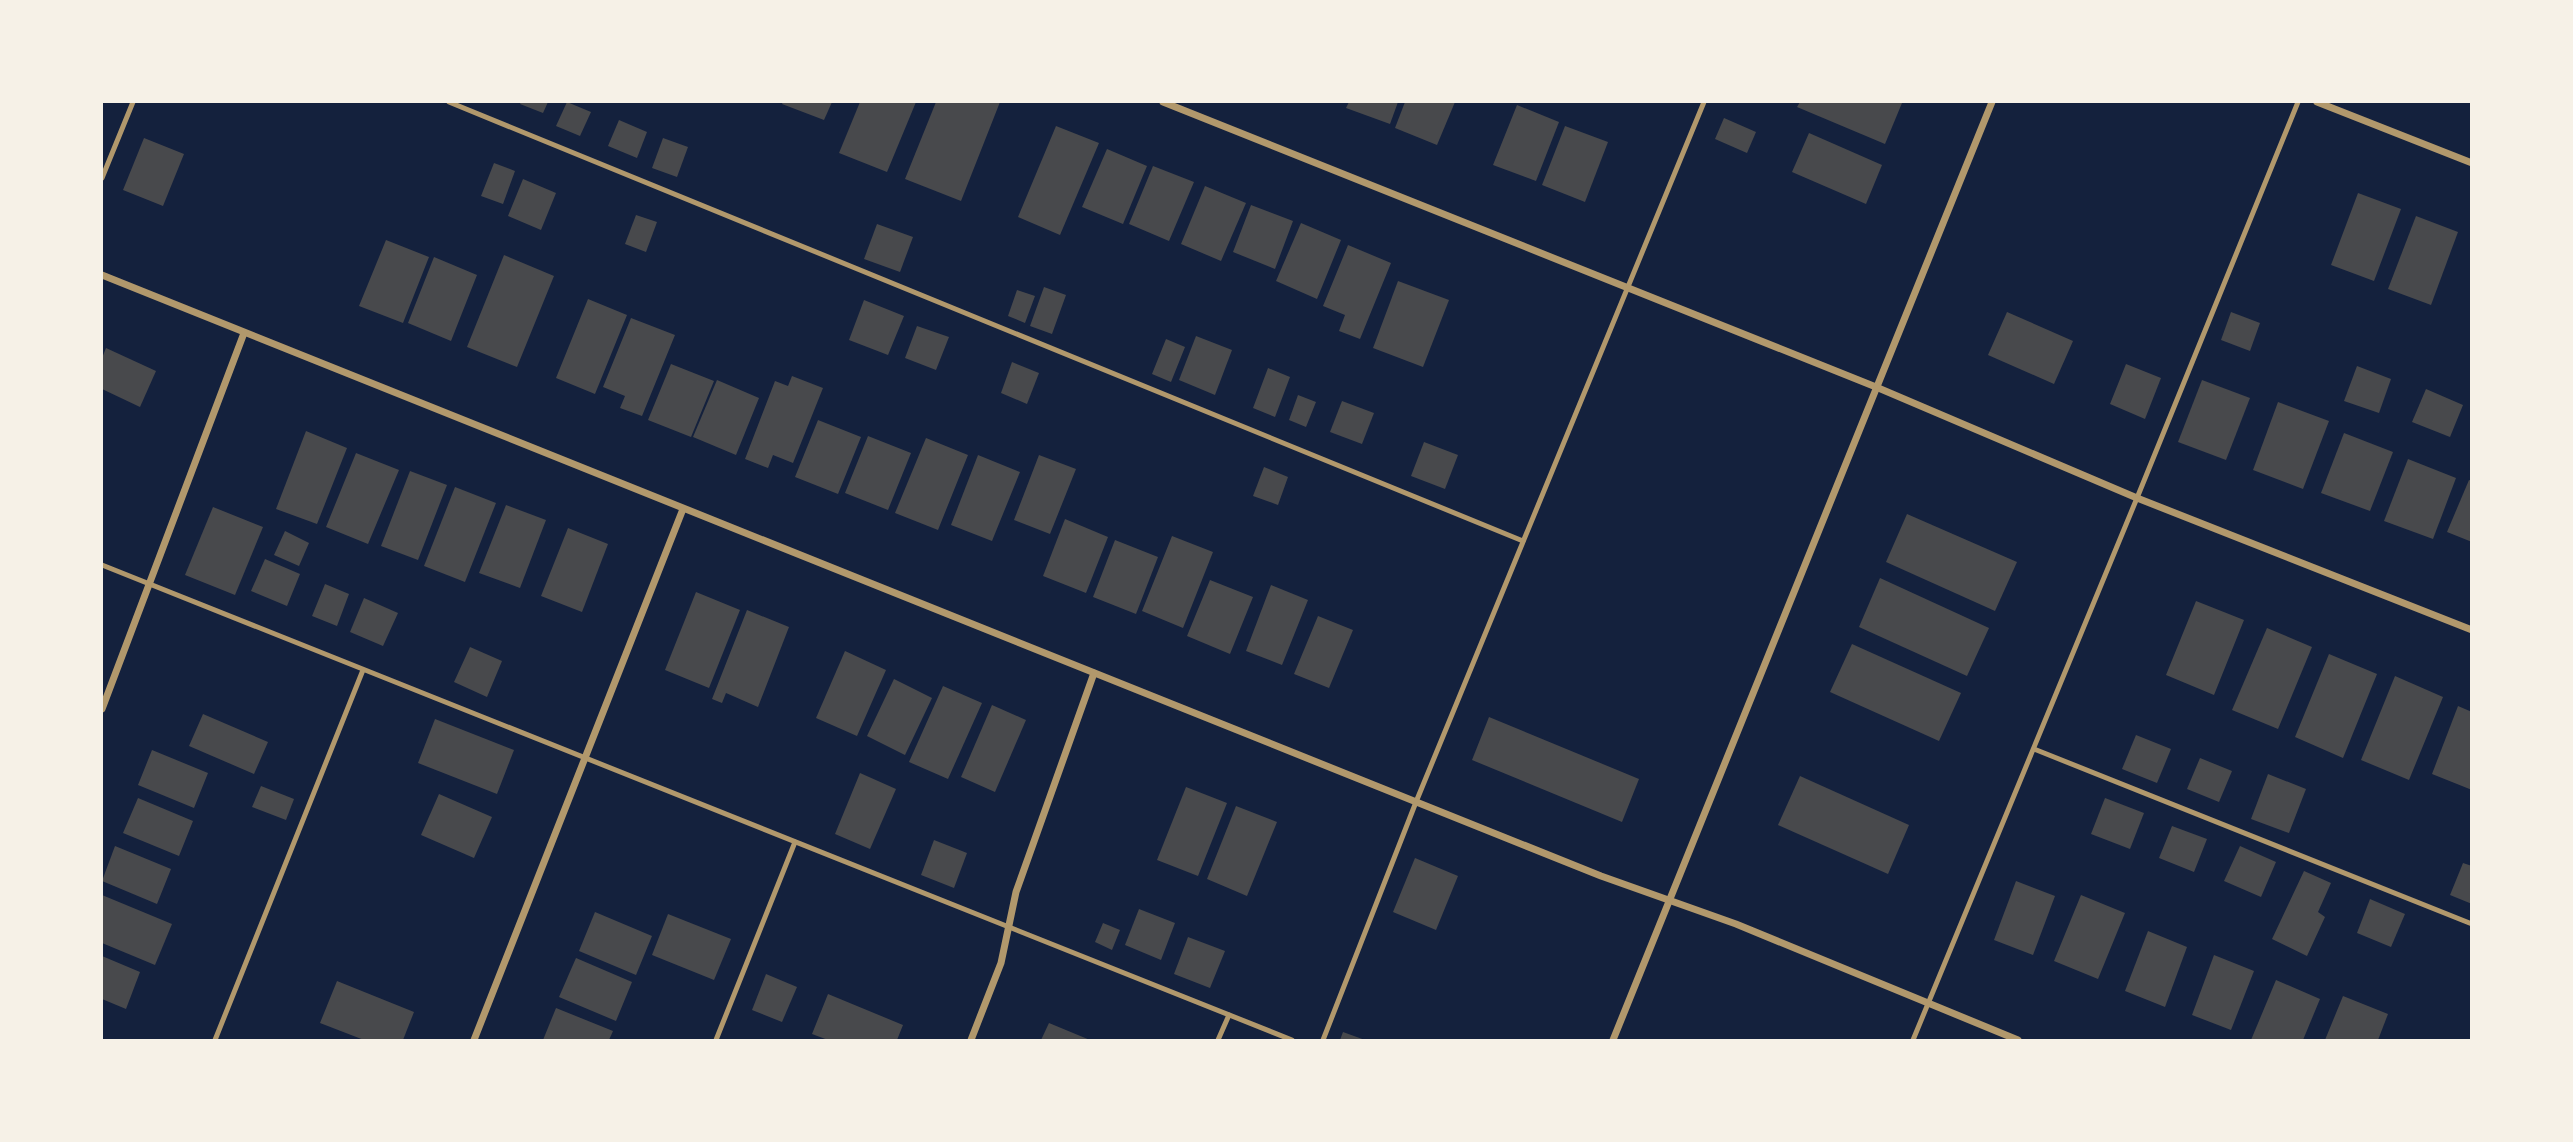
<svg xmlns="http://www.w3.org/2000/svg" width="2573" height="1142" viewBox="0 0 2573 1142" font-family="'Nunito Sans',sans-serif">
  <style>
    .building { fill: #48494c }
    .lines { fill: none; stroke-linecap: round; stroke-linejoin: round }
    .service { stroke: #b1986c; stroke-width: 5 }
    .minor { stroke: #b1986c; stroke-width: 7 }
  </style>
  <rect width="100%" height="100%" fill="#14213d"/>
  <g class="building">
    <path d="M521,102H548L543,113L520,104Z"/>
    <path d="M567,102L591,112L580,136L556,126Z"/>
    <path d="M783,102H832L824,120L782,104Z"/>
    <path d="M860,102H916L887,172L839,153Z"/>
    <path d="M936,102H1000L961,201L905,179Z"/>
    <path d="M1349,102H1398L1390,124L1346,108Z"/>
    <path d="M1405,102H1455L1437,145L1395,128Z"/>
    <path d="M1800,102H1899L1902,103L1885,144L1797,107Z"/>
    <path d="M1517,105L1559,122L1536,181L1493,165Z"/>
    <path d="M1724,118L1756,132L1747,153L1715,139Z"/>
    <path d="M619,120L647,132L637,158L608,146Z"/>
    <path d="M1056,126L1099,143L1060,235L1018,217Z"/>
    <path d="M1565,126L1608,142L1585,202L1542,185Z"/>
    <path d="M1809,133L1882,165L1866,204L1792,172Z"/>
    <path d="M144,138L184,154L163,206L123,190Z"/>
    <path d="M663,138L688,147L677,177L652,168Z"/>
    <path d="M1107,149L1147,166L1123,224L1082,207Z"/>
    <path d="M494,163L515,171L503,204L481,196Z"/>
    <path d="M1153,166L1194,182L1169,241L1129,224Z"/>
    <path d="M523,179L556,193L541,230L508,216Z"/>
    <path d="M1205,186L1246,203L1221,261L1181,244Z"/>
    <path d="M2358,193L2401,209L2374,281L2331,265Z"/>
    <path d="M1251,205L1293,221L1275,269L1233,252Z"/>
    <path d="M636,215L657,222L646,252L625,244Z"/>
    <path d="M2416,216L2458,232L2431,305L2388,289Z"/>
    <path d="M1301,223L1341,240L1317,299L1276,281Z"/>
    <path d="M877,224L913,237L900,272L864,259Z"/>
    <path d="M386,240L429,257L403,323L359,306Z"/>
    <path d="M1348,245L1391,263L1360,339L1339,331L1345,315L1323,306Z"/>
    <path d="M504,255L554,276L517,367L467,347Z"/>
    <path d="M434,257L477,275L451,341L408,323Z"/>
    <path d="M1398,281L1449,300L1423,367L1373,348Z"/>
    <path d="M1044,287L1066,295L1052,334L1030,326Z"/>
    <path d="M1017,290L1035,296L1025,323L1008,316Z"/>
    <path d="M588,299L627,315L595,394L556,378Z"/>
    <path d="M864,300L904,316L888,355L849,340Z"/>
    <path d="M2007,312L2073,341L2054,384L1988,355Z"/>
    <path d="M2231,312L2260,323L2250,351L2221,340Z"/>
    <path d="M631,318L675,335L642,416L620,408L625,396L603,387Z"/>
    <path d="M917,326L949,337L936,370L905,358Z"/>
    <path d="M1196,336L1232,350L1215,395L1179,380Z"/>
    <path d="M1166,339L1185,347L1171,382L1152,374Z"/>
    <path d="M106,348L156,371L140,407L102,389V358Z"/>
    <path d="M1012,362L1039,373L1027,404L1001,393Z"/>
    <path d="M671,364L714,381L691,437L648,420Z"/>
    <path d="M2126,364L2161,378L2145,419L2110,404Z"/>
    <path d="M2357,366L2391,379L2379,413L2344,401Z"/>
    <path d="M1268,368L1290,377L1275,417L1253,408Z"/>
    <path d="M792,376L823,388L793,463L773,455L768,468L745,459L775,381L788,386Z"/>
    <path d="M717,380L759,398L736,455L693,437Z"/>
    <path d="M2202,380L2250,398L2226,460L2178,442Z"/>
    <path d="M2426,389L2463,405L2450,437L2412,422Z"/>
    <path d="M1298,395L1316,402L1306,427L1289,420Z"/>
    <path d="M1342,401L1374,413L1362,444L1330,432Z"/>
    <path d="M2278,402L2329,421L2303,489L2253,470Z"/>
    <path d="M818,420L861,437L838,494L795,477Z"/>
    <path d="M306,431L347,448L317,524L276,509Z"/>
    <path d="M2344,433L2393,452L2370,511L2321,493Z"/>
    <path d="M868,436L911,453L888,510L845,493Z"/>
    <path d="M926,438L968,455L938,530L895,513Z"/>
    <path d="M1424,442L1458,455L1445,489L1411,476Z"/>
    <path d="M356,453L399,470L368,544L326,527Z"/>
    <path d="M978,455L1020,472L992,541L951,525Z"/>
    <path d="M1039,455L1076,469L1050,534L1014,520Z"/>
    <path d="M2408,459L2456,478L2433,539L2384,521Z"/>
    <path d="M1264,467L1288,477L1278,505L1253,496Z"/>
    <path d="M410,471L447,485L418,560L381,546Z"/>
    <path d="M2469,480L2472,481V542L2447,532Z"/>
    <path d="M455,487L496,503L465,582L424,566Z"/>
    <path d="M506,505L546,520L520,588L479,573Z"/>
    <path d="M213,507L263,527L235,595L185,575Z"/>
    <path d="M1907,514L2017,562L1995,611L1886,562Z"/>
    <path d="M1065,519L1108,537L1086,593L1043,576Z"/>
    <path d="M568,528L608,544L582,612L541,596Z"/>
    <path d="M285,531L309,543L299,566L274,555Z"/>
    <path d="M1172,536L1213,552L1183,628L1142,611Z"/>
    <path d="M1115,540L1158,557L1136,614L1093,597Z"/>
    <path d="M265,559L300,574L287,606L251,591Z"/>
    <path d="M1880,578L1989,628L1967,676L1859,627Z"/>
    <path d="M1210,580L1253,597L1230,654L1187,636Z"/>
    <path d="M325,584L349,594L337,626L312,616Z"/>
    <path d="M1271,585L1308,600L1282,665L1246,651Z"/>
    <path d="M696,592L740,610L709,688L665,670Z"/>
    <path d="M364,598L398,613L383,646L350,632Z"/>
    <path d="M2196,601L2244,620L2214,695L2166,675Z"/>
    <path d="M747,610L789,627L758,707L726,693L722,703L712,699Z"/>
    <path d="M1318,616L1353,630L1329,688L1294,674Z"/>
    <path d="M2267,628L2312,647L2278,729L2232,710Z"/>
    <path d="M1852,644L1961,693L1939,741L1830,692Z"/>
    <path d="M470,647L502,661L487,697L454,682Z"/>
    <path d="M845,651L886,670L857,736L816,718Z"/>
    <path d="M2329,654L2377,674L2343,758L2295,737Z"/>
    <path d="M2395,676L2443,697L2409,780L2361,760Z"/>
    <path d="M894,679L932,698L905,755L867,736Z"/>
    <path d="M943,686L982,703L948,779L909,762Z"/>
    <path d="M992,705L1026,720L995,792L961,777Z"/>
    <path d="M2458,706L2472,712V790L2432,774Z"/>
    <path d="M203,714L268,742L254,774L189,746Z"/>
    <path d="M1489,717L1639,779L1622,822L1472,760Z"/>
    <path d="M435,719L514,750L497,794L418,763Z"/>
    <path d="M2136,735L2171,749L2157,783L2122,769Z"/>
    <path d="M152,750L208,773L194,808L138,785Z"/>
    <path d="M2200,758L2232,771L2219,802L2187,789Z"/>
    <path d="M860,773L896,789L870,849L835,834Z"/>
    <path d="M2268,774L2306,789L2289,833L2251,819Z"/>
    <path d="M1800,776L1909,825L1888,874L1778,825Z"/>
    <path d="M261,786L294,799L286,820L252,807Z"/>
    <path d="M1186,787L1227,803L1198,876L1157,860Z"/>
    <path d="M439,794L492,817L474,858L421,835Z"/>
    <path d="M138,798L193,821L179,856L123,833Z"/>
    <path d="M2105,798L2144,813L2130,849L2091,834Z"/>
    <path d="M1236,806L1277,822L1247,896L1207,879Z"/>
    <path d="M2172,826L2207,839L2194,872L2159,858Z"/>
    <path d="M934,840L967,853L954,888L921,875Z"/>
    <path d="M115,846L171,869L157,904L102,881Z"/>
    <path d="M2240,846L2276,862L2261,897L2224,881Z"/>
    <path d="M1415,858L1458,876L1436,930L1393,912Z"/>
    <path d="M2463,863L2472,866V904L2450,895Z"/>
    <path d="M2304,871L2331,883L2318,912L2325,917L2307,956L2272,939Z"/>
    <path d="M2016,881L2055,896L2033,955L1994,940Z"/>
    <path d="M102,895L172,924L155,965L102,943Z"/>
    <path d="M2081,895L2125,913L2098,979L2054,961Z"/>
    <path d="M2370,899L2405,914L2391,947L2357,933Z"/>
    <path d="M1139,909L1175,923L1161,960L1125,945Z"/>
    <path d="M595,912L652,936L636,975L579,951Z"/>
    <path d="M668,914L731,939L714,980L652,955Z"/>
    <path d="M1103,923L1120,930L1112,950L1095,942Z"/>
    <path d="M2148,931L2187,947L2165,1007L2125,991Z"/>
    <path d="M1188,937L1225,951L1210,988L1174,974Z"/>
    <path d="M2214,955L2254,971L2231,1030L2192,1015Z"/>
    <path d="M102,956L140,972L126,1009L102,999Z"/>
    <path d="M576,958L632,982L616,1021L559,997Z"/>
    <path d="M766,974L797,987L782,1022L752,1010Z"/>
    <path d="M2276,980L2320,999L2303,1040H2251Z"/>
    <path d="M337,981L414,1012L403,1040H364L320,1023Z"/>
    <path d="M828,994L903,1025L897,1040H828L812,1034Z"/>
    <path d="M2343,996L2388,1014L2378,1040H2325Z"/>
    <path d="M556,1008L613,1031L609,1040H543Z"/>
    <path d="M1049,1023L1090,1040H1041Z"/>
    <path d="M1343,1032L1365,1040H1340Z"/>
  </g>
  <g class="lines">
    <g class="service">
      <path d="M449,102L1523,541"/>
      <path d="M102,178L133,102"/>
      <path d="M102,565L1292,1040"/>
      <path d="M2034,749L2472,924"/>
      <path d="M215,1040L363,670"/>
      <path d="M716,1040L795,842"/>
      <path d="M1218,1040L1229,1015"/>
      <path d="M1323,1040L1416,802L1704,102"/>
      <path d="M1913,1040L2137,498L2298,102"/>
    </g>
    <g class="minor">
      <path d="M1163,102L1876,387L2137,498L2472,630"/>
      <path d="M2317,102L2472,163"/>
      <path d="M102,275L1601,876L1736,924L2018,1040"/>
      <path d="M102,709L244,333"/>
      <path d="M474,1040L683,509"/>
      <path d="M971,1040L1001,963L1016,892L1094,673"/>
      <path d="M1613,1040L1992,102"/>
    </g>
  </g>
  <rect width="2573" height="1142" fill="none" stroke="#f6f1e7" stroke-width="206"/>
</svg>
